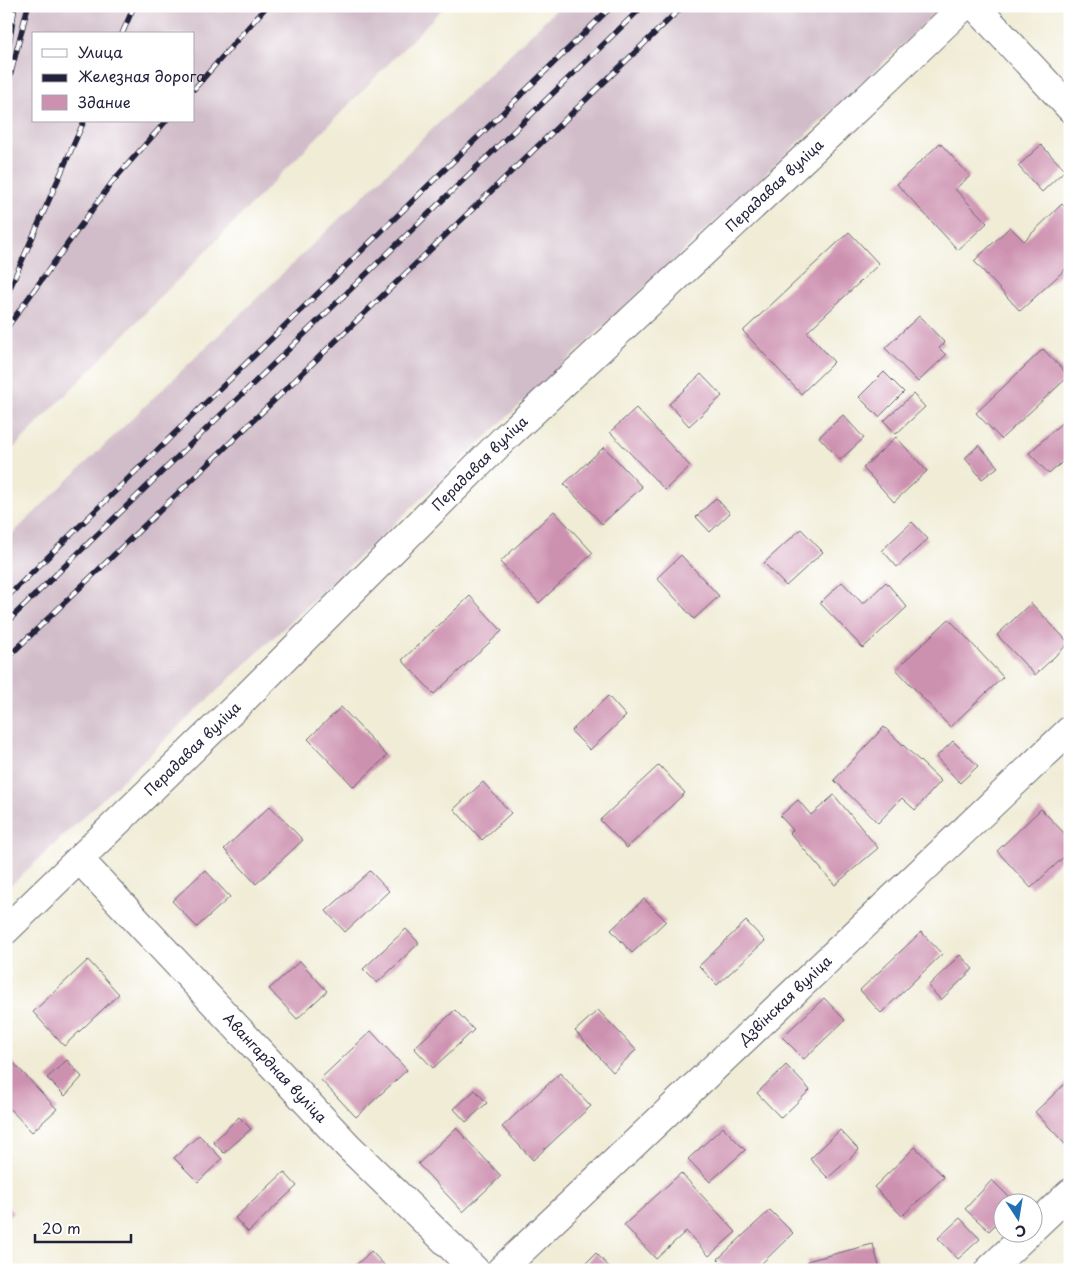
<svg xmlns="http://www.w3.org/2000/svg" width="1076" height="1276" viewBox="0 0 1076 1276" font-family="'Playpen Sans',sans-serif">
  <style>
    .industrial { fill: #d1bdc9; fill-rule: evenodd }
    .building { fill: #cd91b0 }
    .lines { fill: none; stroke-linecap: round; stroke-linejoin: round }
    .street-casing { stroke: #6a6971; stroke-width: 30 }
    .street { stroke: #fff; stroke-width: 28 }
    .rail-casing { stroke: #22223b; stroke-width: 5.5 }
    .rail { stroke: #fff; stroke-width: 4; stroke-dasharray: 11; stroke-linecap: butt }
    .labels { text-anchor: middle; stroke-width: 5; stroke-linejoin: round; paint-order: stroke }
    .street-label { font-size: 14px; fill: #22223b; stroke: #fff }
  </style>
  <rect width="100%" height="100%" fill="#fff"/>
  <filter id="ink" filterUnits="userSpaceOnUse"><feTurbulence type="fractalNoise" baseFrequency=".02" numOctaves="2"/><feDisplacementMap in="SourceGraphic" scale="10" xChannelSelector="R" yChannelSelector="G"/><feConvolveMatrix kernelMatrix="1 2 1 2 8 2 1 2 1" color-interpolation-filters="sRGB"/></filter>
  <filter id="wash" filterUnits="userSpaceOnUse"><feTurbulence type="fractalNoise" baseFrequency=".0096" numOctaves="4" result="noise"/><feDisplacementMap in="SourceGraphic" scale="20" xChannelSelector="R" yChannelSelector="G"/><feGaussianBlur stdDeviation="1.12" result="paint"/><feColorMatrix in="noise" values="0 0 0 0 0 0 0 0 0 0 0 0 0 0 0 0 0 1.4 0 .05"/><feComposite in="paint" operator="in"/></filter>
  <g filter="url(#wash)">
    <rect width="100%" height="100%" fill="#f0ecd6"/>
    <g class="industrial">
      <path d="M6,6H445L6,456ZM34,34H194V121H34Z"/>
      <path d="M560,6H943L6,890V540Z"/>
    </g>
    <g id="blocks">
      <g class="building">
        <path d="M940,143L970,176L955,189L987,223L958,250L897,184Z"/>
        <path d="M1041,145L1065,170L1042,192L1018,166Z"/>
        <path d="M1062,204L1070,212V265L1020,311L974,261L1010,227L1024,241Z"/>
        <path d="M849,232L879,264L807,332L834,362L801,394L743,331Z"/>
        <path d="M919,316L945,343L939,348L946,355L918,382L885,348Z"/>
        <path d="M1043,349L1069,376L1001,439L976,413Z"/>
        <path d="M884,372L904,392L879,417L859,397Z"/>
        <path d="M701,374L722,396L689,426L669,404Z"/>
        <path d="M913,394L925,407L896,434L884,421Z"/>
        <path d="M636,408L690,466L665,490L610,432Z"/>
        <path d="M843,415L864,438L840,460L819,437Z"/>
        <path d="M1070,415V455L1049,474L1029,453Z"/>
        <path d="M896,437L927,471L894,502L863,468Z"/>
        <path d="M979,445L998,467L982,479L965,458Z"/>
        <path d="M604,447L642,487L602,524L564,484Z"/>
        <path d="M716,498L730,513L710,532L696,517Z"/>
        <path d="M554,511L593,553L539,603L500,562Z"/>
        <path d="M912,522L928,539L897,567L882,550Z"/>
        <path d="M801,529L823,552L786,586L764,563Z"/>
        <path d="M681,555L719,596L694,619L657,578Z"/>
        <path d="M842,582L863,604L886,582L907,607L863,648L820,603Z"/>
        <path d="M470,596L502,631L434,694L402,660Z"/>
        <path d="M1031,603L1069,643L1035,675L997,635Z"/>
        <path d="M949,619L1003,677L950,727L896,669Z"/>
        <path d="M608,696L626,716L590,750L571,731Z"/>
        <path d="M341,707L387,756L354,787L308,739Z"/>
        <path d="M884,727L941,781L915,810L902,798L878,823L834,780Z"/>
        <path d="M953,741L978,766L960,783L936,757Z"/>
        <path d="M659,765L685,793L627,848L600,820Z"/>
        <path d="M483,782L511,813L482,840L454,809Z"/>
        <path d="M834,795L878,848L835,885L790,833L793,830L780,816L798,800L811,815Z"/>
        <path d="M270,806L303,840L256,884L224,849Z"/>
        <path d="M1041,809L1070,839V851L1031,888L997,851Z"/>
        <path d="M205,870L230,897L197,927L172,901Z"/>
        <path d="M370,871L389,891L345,932L326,911Z"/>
        <path d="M644,899L666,921L632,953L611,930Z"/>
        <path d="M746,921L765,941L717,985L699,966Z"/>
        <path d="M406,929L419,943L377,983L363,969Z"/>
        <path d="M921,932L942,954L881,1013L860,990Z"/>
        <path d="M960,955L973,969L941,1000L928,986Z"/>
        <path d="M88,960L119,994L64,1046L33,1012Z"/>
        <path d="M300,961L327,991L297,1019L269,989Z"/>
        <path d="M824,998L845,1020L804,1059L782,1037Z"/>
        <path d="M455,1010L474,1030L433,1068L414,1048Z"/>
        <path d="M598,1010L636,1050L613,1072L575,1031Z"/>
        <path d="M371,1031L407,1070L356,1117L320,1079Z"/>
        <path d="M9,1058L57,1109L32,1132L6,1105V1061Z"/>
        <path d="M67,1060L82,1077L65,1096L47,1078Z"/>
        <path d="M786,1065L810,1090L781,1118L757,1093Z"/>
        <path d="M560,1073L591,1106L533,1160L502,1127Z"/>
        <path d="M1070,1079V1139L1065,1144L1035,1112Z"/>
        <path d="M475,1090L487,1103L466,1122L454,1109Z"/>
        <path d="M239,1117L251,1129L224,1153L213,1142Z"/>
        <path d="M723,1127L745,1150L710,1182L688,1159Z"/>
        <path d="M456,1128L501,1176L463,1212L418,1164Z"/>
        <path d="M840,1130L859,1150L828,1178L810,1159Z"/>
        <path d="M199,1135L222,1159L198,1182L174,1158Z"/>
        <path d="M915,1147L944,1177L902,1216L874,1187Z"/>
        <path d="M284,1172L297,1186L248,1232L235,1218Z"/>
        <path d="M681,1173L736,1232L709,1256L686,1231L656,1259L624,1225Z"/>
        <path d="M992,1180L1016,1204H1004V1216L989,1231L965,1209Z"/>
        <path d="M6,1205L13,1213L6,1219Z"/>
        <path d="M770,1210L793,1233L755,1270H729L718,1259Z"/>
        <path d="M960,1218L980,1239L958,1259L938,1238Z"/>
        <path d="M873,1244L880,1270H809L807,1261Z"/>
        <path d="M371,1251L389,1270H351Z"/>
        <path d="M596,1253L612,1270H579Z"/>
      </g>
    </g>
  </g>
  <g filter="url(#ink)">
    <use href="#blocks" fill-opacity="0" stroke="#6a6971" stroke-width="1"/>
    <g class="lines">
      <g class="street-casing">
        <g id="street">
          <path d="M975,6L1070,108"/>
          <path id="s1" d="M80,860L348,1146L475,1270"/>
          <path id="s2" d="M6,930L239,704L505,438L832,132L964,6"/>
          <path d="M1034,1227L1070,1193"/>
          <path id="s3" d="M501,1270L1070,730"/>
          <path d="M989,1270L1027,1234"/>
        </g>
      </g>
      <use href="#street" class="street"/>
      <g class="rail-casing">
        <g id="rail">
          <path d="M122,34L134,6"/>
          <path d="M6,65L15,6"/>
          <path d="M194,89L267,6"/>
          <path d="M6,92L28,6"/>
          <path d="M6,297L84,121"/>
          <path d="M6,329L113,181L166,121"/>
          <path d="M6,598L612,6"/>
          <path d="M6,623L643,6"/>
          <path d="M6,659L683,6"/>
        </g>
      </g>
      <use href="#rail" class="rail"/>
    </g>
  </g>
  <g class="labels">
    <g class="street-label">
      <text dy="5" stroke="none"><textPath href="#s2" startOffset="1070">Перадавая вуліца</textPath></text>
      <text dy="5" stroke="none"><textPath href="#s2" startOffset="665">Перадавая вуліца</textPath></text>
      <text dy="5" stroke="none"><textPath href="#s2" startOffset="260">Перадавая вуліца</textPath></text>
      <text dy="5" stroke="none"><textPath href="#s3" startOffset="392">Дзвінская вуліца</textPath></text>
      <text dy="5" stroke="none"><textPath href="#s1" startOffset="285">Авангардная вуліца</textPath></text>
    </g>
  </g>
  <rect width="1076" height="1276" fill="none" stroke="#fff" stroke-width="25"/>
  <rect x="32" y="32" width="162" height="90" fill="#ffffff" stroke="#a7a7b1"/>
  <rect x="42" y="49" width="25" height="8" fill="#ffffff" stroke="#a7a7b1"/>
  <text x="78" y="58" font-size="15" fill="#22223b">Улица</text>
  <rect x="42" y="74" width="25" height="8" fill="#22223b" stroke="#a7a7b1"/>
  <text x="78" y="82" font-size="15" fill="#22223b">Железная дорога</text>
  <rect x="42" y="95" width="25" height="15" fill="#cd91b0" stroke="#a7a7b1"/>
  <text x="78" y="108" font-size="15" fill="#22223b">Здание</text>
  <g transform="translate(1018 1218) rotate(168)"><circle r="24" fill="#ffffff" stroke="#a7a7b1"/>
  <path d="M0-4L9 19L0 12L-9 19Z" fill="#1f6fb2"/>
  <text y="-8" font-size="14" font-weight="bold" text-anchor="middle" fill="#22223b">С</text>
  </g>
  <path d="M35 1234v8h96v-8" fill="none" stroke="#22223b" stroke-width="2.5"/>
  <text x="42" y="1234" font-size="15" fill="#22223b" stroke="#ffffff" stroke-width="4" paint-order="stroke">20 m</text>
</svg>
